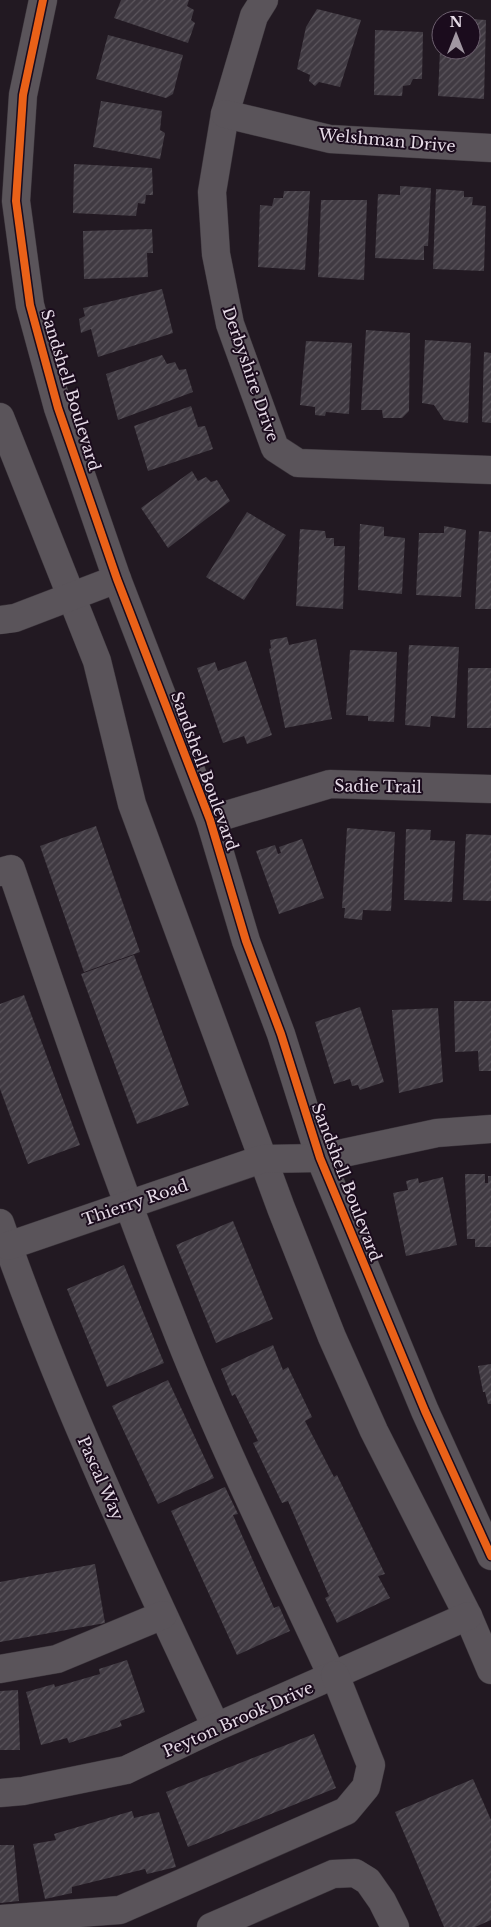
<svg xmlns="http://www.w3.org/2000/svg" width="491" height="1927" viewBox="0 0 491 1927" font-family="'Libre Baskerville',serif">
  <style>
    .building { fill: url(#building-hatch) }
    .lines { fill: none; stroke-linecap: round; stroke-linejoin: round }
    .minor-casing { stroke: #3b343b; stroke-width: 29 }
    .minor { stroke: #5a545a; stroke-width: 28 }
    .cycleway-casing { stroke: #1b0c1d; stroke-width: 11 }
    .cycleway { stroke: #ea6118; stroke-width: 8 }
    .labels { text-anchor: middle; stroke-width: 4; stroke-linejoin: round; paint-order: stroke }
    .street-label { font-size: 16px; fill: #e6dbe7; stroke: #1b0c1d }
  </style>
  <defs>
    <pattern id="building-hatch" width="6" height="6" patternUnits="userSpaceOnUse" patternTransform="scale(1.25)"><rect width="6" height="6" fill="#403a42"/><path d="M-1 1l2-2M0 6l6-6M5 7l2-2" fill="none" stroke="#5c565d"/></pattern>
  </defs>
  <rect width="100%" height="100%" fill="#221922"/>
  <g class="building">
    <path d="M121,0H189L187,6L194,10L191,20L195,23L188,43L114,18Z"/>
    <path d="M317,9L361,20L340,87L319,82L315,86L309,81L310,75L297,69L306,27Z"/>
    <path d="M471,19L486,20L484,99L438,96L440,50H471Z"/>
    <path d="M375,30L423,32L422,79H413L410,85L403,86L402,96L374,95Z"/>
    <path d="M108,35L183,55L173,94L166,98L96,79Z"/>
    <path d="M101,101L162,111L160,130L165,133L160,159L93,147Z"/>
    <path d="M74,164L152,168L153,195H146L145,204L138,203L136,216L73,213Z"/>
    <path d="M400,186L431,188L428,246H424V260L375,258L378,194L400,195Z"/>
    <path d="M436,189L464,191V197H473L472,205L486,206L484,271L433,269Z"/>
    <path d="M284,191H310L305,270L258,267L260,205L272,206L274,198H283Z"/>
    <path d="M321,200H367L364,280L318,277Z"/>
    <path d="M152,229L153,253H147L148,277L84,279L83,231Z"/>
    <path d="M162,289L173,333L98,357L91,329L81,333L79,319L85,316L83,308Z"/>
    <path d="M366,330L410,333L409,411L402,418H383L382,410H361Z"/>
    <path d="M425,340L471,343L468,423L444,420L434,405L422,403Z"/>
    <path d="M306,341L352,343L349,414L326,412L325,416L315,415V407L300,405Z"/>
    <path d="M484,352L491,353V423L482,422Z"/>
    <path d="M162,355L167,364L175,362L179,370L186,369L193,392L118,420L106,374Z"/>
    <path d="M191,406L198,427L205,426L213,449L148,471L134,426Z"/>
    <path d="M192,471L198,481L206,477L211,482L217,480L230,501L168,548L141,508Z"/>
    <path d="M247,512L286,535L244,600L206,577Z"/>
    <path d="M360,524L384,527V536L405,538L402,594L358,590Z"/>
    <path d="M444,526L466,530L461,597L416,595L419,533H444Z"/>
    <path d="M300,529L325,531L326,538H334V546H345L343,609L296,606Z"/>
    <path d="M479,531L491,532V609H475Z"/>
    <path d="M287,637L289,645L316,639L332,719L285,728L269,649L271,648L270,640Z"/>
    <path d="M409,645L459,647L455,718L431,716L430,727L405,725Z"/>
    <path d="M350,650L397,652L394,722L368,721V716L346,715Z"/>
    <path d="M246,661L272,735L247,744L244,736L223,743L197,668L215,662L218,671Z"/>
    <path d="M468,668H491V728H467Z"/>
    <path d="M96,826L140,952L84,972L40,846Z"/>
    <path d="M347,828L395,832L391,911L363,910L362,920L344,918L345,908H342Z"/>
    <path d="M406,829L431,830L430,840L455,841L452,902L404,900Z"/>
    <path d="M466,834L491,835V901L463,900Z"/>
    <path d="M302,839L324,898L279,914L256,851L275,845L278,854L281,853L279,847Z"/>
    <path d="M134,955L189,1105L137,1124L81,974Z"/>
    <path d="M24,995L80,1145L28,1164L0,1089V1004Z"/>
    <path d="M454,1001H491V1071H479L478,1051L455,1052Z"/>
    <path d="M360,1007L384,1082L360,1090L358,1085L352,1086L350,1079L334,1084L315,1022Z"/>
    <path d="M438,1008L443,1082L399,1093L392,1010Z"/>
    <path d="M465,1174H485V1183H488V1176H491V1247H475V1239H467Z"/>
    <path d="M443,1177L457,1245L406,1256L393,1193L408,1190L406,1181L418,1178L419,1183Z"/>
    <path d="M233,1221L273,1319L216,1343L176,1245Z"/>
    <path d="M124,1265L164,1363L107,1387L67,1289Z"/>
    <path d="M273,1345L283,1370L288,1367L312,1417L305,1421L334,1477L337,1475L385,1574L378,1576L390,1598L337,1623L325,1598L329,1596L288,1501L282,1503L253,1443L258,1441L235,1394L232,1396L221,1369Z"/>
    <path d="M491,1364V1404H488L485,1392H483L478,1366Z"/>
    <path d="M168,1380L214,1478L158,1504L112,1406Z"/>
    <path d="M225,1487L238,1514L233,1515L274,1608L279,1606L290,1631L237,1655L171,1511Z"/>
    <path d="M95,1564L105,1623L0,1642V1582Z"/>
    <path d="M127,1660L145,1712L120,1721L122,1726L69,1743L67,1738L41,1745L26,1692L54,1684L55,1687L100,1674L99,1669Z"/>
    <path d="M18,1690L20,1750H0V1691Z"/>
    <path d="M314,1734L336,1788L188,1847L166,1792Z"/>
    <path d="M473,1779L491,1820V1920L475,1927H444L395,1812Z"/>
    <path d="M132,1811L134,1818L159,1812L176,1867L147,1874L145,1869L72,1887V1893L45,1899L33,1844L56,1840L54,1834Z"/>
    <path d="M0,1845H14L19,1901L0,1903Z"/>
  </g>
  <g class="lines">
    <g class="minor-casing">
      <g id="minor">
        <path d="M43,0L23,95L16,201L30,305L58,408L117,579L210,820L246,941L281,1034L320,1158L425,1411L491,1556"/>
        <path d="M264,0L254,16L225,114L212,192L216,254L230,324L275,448L298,463L491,470"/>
        <path d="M225,114L330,139L491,148"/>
        <path d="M0,417L97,661L132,804L281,1208L332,1337L374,1431L468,1616L491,1670"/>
        <path d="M0,620L15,618L117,579"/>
        <path d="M210,820L330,784L491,789"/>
        <path d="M0,872L11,869C63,1020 114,1173 173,1321C220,1442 278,1559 332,1676"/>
        <path d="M0,1223C60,1396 138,1562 216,1727"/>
        <path d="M8,1246L262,1159L320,1158L437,1133L491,1129"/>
        <path d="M0,1669L57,1659L163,1615"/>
        <path d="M0,1793L23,1791L126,1770L216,1727L468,1616"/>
        <path d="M0,1919L120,1910L346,1811L366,1787L371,1765L335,1675"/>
        <path d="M211,1927L333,1874L355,1873L368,1881L382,1901L395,1927"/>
      </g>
    </g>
    <use href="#minor" class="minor"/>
    <g class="cycleway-casing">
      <path id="cycleway" d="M43,0L23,95L16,201L30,305L58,408L117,579L210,820L246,941L281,1034L320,1158L425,1411L491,1556"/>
    </g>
    <use href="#cycleway" class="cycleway"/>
  </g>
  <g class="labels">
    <g class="street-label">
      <text transform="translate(387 140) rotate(5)" y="6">Welshman Drive</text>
      <text transform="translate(251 374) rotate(71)" y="6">Derbyshire Drive</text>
      <text transform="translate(71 390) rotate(73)" y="6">Sandshell Boulevard</text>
      <text transform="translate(205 771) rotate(70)" y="6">Sandshell Boulevard</text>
      <text transform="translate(378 786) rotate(1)" y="6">Sadie Trail</text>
      <text transform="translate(347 1182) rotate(69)" y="6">Sandshell Boulevard</text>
      <text transform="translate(135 1202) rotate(-19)" y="6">Thierry Road</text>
      <text transform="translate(101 1478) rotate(66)" y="6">Pascal Way</text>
      <text transform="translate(238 1719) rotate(-24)" y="6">Peyton Brook Drive</text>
    </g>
  </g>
  <g transform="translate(456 35)"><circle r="24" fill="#1b0c1d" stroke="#6c5f6e"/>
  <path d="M0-4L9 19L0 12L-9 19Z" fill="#a197a2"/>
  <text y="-8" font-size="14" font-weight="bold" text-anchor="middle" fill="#e6dbe7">N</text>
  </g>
</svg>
